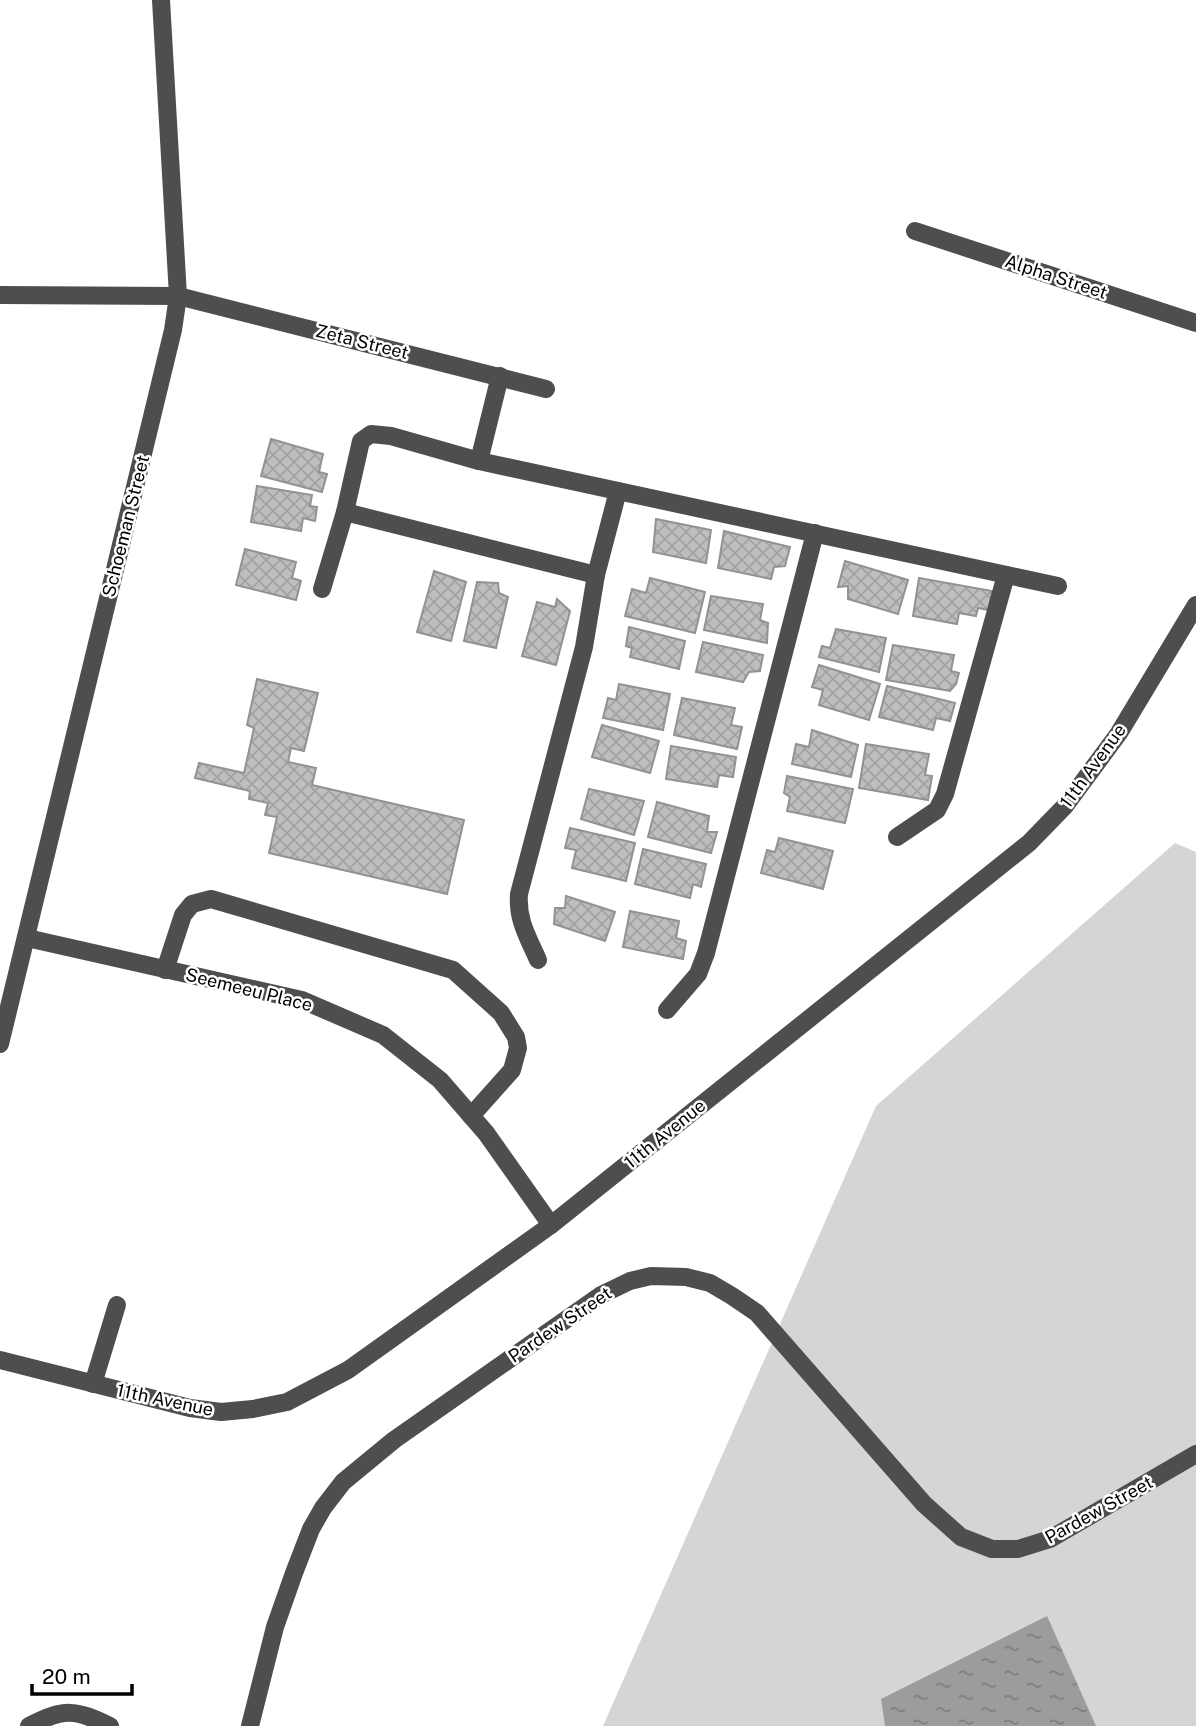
<svg xmlns="http://www.w3.org/2000/svg" width="1196" height="1726" viewBox="0 0 1196 1726" font-family="'Public Sans',sans-serif">
  <style>
    .grass { fill: #d5d5d5 }
    .water { fill: url(#water-ripples) }
    .building { fill: url(#building-cross-hatch); stroke: #929292; stroke-width: 2 }
    .lines { fill: none; stroke-linecap: round; stroke-linejoin: round }
    .minor { stroke: #4e4e4e; stroke-width: 18 }
    .labels { text-anchor: middle; stroke-width: 5; stroke-linejoin: round; paint-order: stroke }
    .street-label { font-size: 18px; fill: #000; stroke: #fff }
  </style>
  <defs>
    <pattern id="water-ripples" width="26" height="14" patternUnits="userSpaceOnUse" patternTransform="scale(1.75)"><rect width="26" height="14" fill="#9c9c9c"/><path d="M2 4q2-2 4 0t4 0M15 11q2-2 4 0t4 0" fill="none" stroke="#7d7d7d"/></pattern>
    <pattern id="building-cross-hatch" width="8" height="8" patternUnits="userSpaceOnUse" patternTransform="scale(1.75)"><rect width="8" height="8" fill="#bebebe"/><path d="M0 0l8 8M0 8l8-8" fill="none" stroke="#a2a2a2"/></pattern>
  </defs>
  <rect width="100%" height="100%" fill="#fff"/>
  <path class="grass" d="M1175,843L1196,852V1726H603L876,1106Z"/>
  <path class="water" d="M1047,1616L1096,1726H885L881,1699Z"/>
  <g class="building">
    <path d="M271,439L323,454L319,472L327,474L322,492L261,476Z"/>
    <path d="M257,486L312,495L310,506L317,507L315,521L303,518L301,531L251,522Z"/>
    <path d="M656,519L711,530L706,563L653,552Z"/>
    <path d="M724,531L790,547L785,566L774,567L771,579L718,568Z"/>
    <path d="M245,549L296,562L292,578L301,581L296,600L236,585Z"/>
    <path d="M845,561L908,580L898,614L848,599V586L838,587Z"/>
    <path d="M434,571L466,582L451,641L417,632Z"/>
    <path d="M650,578L705,592L695,633L625,616L632,589L646,593Z"/>
    <path d="M919,578L992,591L989,610L978,608L976,616L959,613L957,624L913,616Z"/>
    <path d="M477,582L498,583L499,593L508,597L496,648L464,641Z"/>
    <path d="M711,596L763,604L760,620L768,623L767,643L704,630Z"/>
    <path d="M557,599L570,611L556,665L522,656L537,602L555,607Z"/>
    <path d="M629,627L685,641L679,669L630,657L632,648L626,646Z"/>
    <path d="M836,629L886,638L879,672L819,657L822,646L830,648Z"/>
    <path d="M703,642L763,655L760,671L749,672L743,682L696,672Z"/>
    <path d="M893,645L954,655L951,671L959,673L956,684L950,691L886,680Z"/>
    <path d="M819,665L880,684L869,720L819,705L823,690L812,687Z"/>
    <path d="M257,679L318,693L304,751L291,748L288,762L316,768L312,785L464,820L447,894L269,853L277,817L265,815L268,803L249,799L250,791L195,778L199,763L244,773L254,728L247,725Z"/>
    <path d="M619,684L670,694L663,730L603,718L608,698L616,700Z"/>
    <path d="M887,686L955,703L950,721L936,718L933,730L879,717Z"/>
    <path d="M682,698L735,708L731,725L742,727L737,749L674,735Z"/>
    <path d="M602,725L659,741L650,773L592,757Z"/>
    <path d="M812,730L858,745L851,777L792,764L796,744L809,747Z"/>
    <path d="M866,744L929,754L925,775L932,776L928,800L859,788Z"/>
    <path d="M671,746L736,757L733,777L719,775L717,787L666,779Z"/>
    <path d="M787,776L853,789L845,823L787,811L790,797L784,793Z"/>
    <path d="M589,789L644,801L634,835L581,819Z"/>
    <path d="M657,802L709,816L707,832H717L711,853L648,837Z"/>
    <path d="M570,828L635,843L626,881L572,868L576,850L565,848Z"/>
    <path d="M779,838L833,851L823,889L761,873L767,850L775,852Z"/>
    <path d="M643,849L706,864L701,887L693,884L690,898L635,884Z"/>
    <path d="M566,896L615,912L605,941L554,924L555,908H565Z"/>
    <path d="M630,911L679,921L676,938L686,941L683,959L623,947Z"/>
  </g>
  <g class="lines">
    <g class="minor">
      <path d="M915,231L1196,323"/>
      <path d="M0,295L178,296L546,389"/>
      <path d="M479,461L500,376"/>
      <path d="M596,575L345,512L361,441L371,434L391,436L479,461L1058,586"/>
      <path d="M322,589L345,512"/>
      <path d="M897,837L937,810L945,794L1006,575"/>
      <path d="M27,938L302,1000L383,1035L440,1080L486,1133L551,1225"/>
      <path d="M538,960C528,937 517,920 519,894L584,647L596,575L618,491"/>
      <path d="M165,970L183,915L192,904L211,899L453,970L501,1013L516,1037L518,1048L512,1070L471,1116"/>
      <path d="M667,1010L698,974L706,953L815,533"/>
      <path d="M0,1044L173,330L178,296L161,0"/>
      <path d="M0,1360L190,1408L221,1412L253,1409L287,1402L348,1370L551,1225L1029,843L1065,806L1119,733L1196,605"/>
      <path d="M93,1384L117,1305"/>
      <path d="M29,1726C64,1708 75,1709 110,1726"/>
      <path d="M250,1726L275,1627L294,1573L311,1529L323,1508L343,1482L394,1440L601,1295L630,1281L651,1276L686,1277L710,1283L732,1296L757,1313L924,1504L961,1537L992,1549H1018L1050,1539L1196,1454"/>
    </g>
  </g>
  <g class="labels">
    <g class="street-label">
      <text transform="translate(1056 277) rotate(18)" y="6">Alpha Street</text>
      <text transform="translate(362 342) rotate(14)" y="6">Zeta Street</text>
      <text transform="translate(126 526) rotate(-76)" y="6">Schoeman Street</text>
      <text transform="translate(1093 766) rotate(-54)" y="6">11th Avenue</text>
      <text transform="translate(249 990) rotate(14)" y="6">Seemeeu Place</text>
      <text transform="translate(665 1134) rotate(-39)" y="6">11th Avenue</text>
      <text transform="translate(560 1325) rotate(-34)" y="6">Pardew Street</text>
      <text transform="translate(165 1400) rotate(12)" y="6">11th Avenue</text>
      <text transform="translate(1099 1510) rotate(-29)" y="6">Pardew Street</text>
    </g>
  </g>
  <path d="M32 1684v10h100v-10" fill="none" stroke="#000000" stroke-width="3.5"/>
  <text x="42" y="1684" font-size="21" fill="#000000" stroke="#ffffff" stroke-width="5" paint-order="stroke">20 m</text>
</svg>
